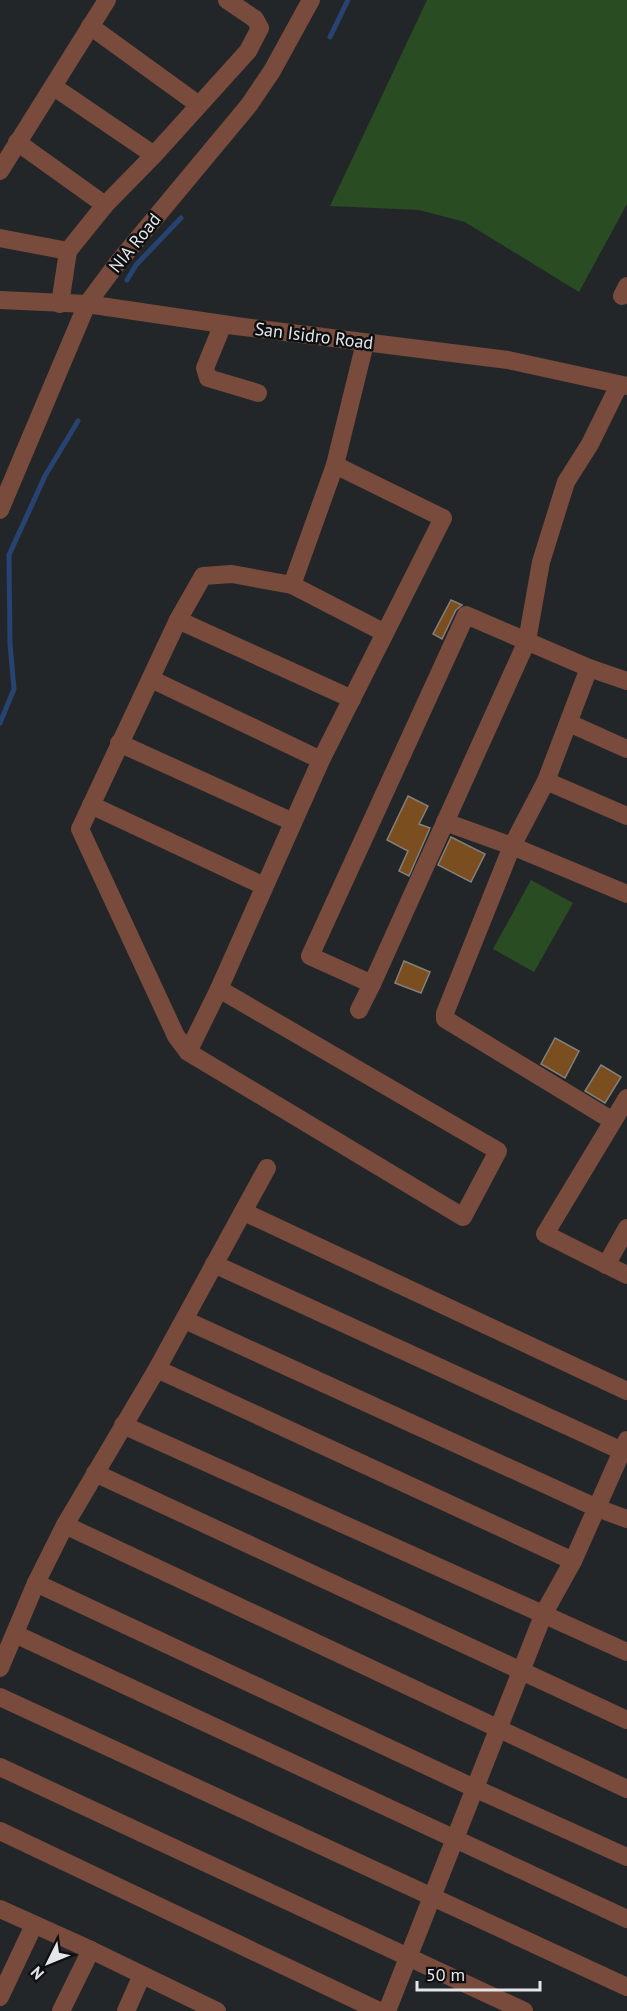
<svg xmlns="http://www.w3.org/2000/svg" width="627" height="2011" viewBox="0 0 627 2011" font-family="'PT Sans',sans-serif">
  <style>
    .green { fill: #2a4c22 }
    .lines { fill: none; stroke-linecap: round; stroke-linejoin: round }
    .stream { stroke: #264372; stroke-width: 5 }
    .building { fill: #7b4e1f; stroke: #837f7b; stroke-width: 1.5 }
    .minor { stroke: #784b3d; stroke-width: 18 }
    .labels { text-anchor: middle; stroke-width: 5; stroke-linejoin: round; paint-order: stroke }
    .street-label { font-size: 18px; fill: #e4e5e8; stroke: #0e0f10 }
  </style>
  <rect width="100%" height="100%" fill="#232629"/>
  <g class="green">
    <path d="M427,0H627V204L579,292L465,222L419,210L330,206Z"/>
    <path d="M531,880L573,903L534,972L493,949Z"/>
  </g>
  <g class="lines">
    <g class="stream">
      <path d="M330,37L348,0"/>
      <path d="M127,280L136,265L181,218"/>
      <path d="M0,723L14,689L10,644L9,555L45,476L78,421"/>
    </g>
  </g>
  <g class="building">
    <path d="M451,600L462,605L456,610L442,639L433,634Z"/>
    <path d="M408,796L428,806L419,824L430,828L409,876L399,871L408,851L387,840Z"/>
    <path d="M451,837L485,854L471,882L438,865Z"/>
    <path d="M404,961L430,972L421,993L395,983Z"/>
    <path d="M555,1038L579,1051L565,1078L541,1064Z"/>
    <path d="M601,1065L621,1077L605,1103L585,1091Z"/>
  </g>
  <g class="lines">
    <g class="minor">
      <path d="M90,26L199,105"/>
      <path d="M54,87L154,155"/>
      <path d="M17,142L105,205"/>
      <path d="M0,171L107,0"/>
      <path d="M0,238L68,251L60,304"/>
      <path d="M68,251L105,205L154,155L248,51L260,28L255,19L227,0"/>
      <path d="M622,296L627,286"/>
      <path d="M0,300L87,304L236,326L508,360L627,386"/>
      <path d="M223,324L205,368L208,378L258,393"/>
      <path d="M0,510L87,304L116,265L249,105L272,71L311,0"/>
      <path d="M292,585L385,633"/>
      <path d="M178,620L352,699"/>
      <path d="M589,668L546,781L512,846L445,1013V1019L613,1121"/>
      <path d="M151,679L321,760"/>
      <path d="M569,723L627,749"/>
      <path d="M119,743L293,822"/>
      <path d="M546,781L627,816"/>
      <path d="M91,805L264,886"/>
      <path d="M445,822L512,846L627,894"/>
      <path d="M372,984L310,956L466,615L589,668L627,681"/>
      <path d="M219,989L498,1151L463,1217L188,1052L176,1036L80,829L178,620L203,576L232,574L292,585L335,465L365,343"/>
      <path d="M359,1010L372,984L527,641L541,562L566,482L590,444L619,385"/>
      <path d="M188,1052L219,989L321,760L443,518L335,465"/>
      <path d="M627,1098L545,1234L627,1275"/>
      <path d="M244,1212L627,1391"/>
      <path d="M214,1264L622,1451"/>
      <path d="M606,1265L627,1228"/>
      <path d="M185,1320L597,1508L627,1519"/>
      <path d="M157,1369L573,1561"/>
      <path d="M123,1425L627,1652"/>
      <path d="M95,1473L627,1720"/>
      <path d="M65,1525L627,1789"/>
      <path d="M36,1583L474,1788L627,1857"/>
      <path d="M15,1634L627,1919"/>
      <path d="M0,1668L36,1583L65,1525L157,1369L267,1168"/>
      <path d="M0,1697L627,1987"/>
      <path d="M0,1767L524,2011"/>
      <path d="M0,1831L379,2011"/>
      <path d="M0,1909L91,1950L217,2011"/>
      <path d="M0,1997L34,1925"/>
      <path d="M61,2011L91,1950"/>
      <path d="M126,2011L142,1975"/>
      <path d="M387,2011L544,1613L573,1561L627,1440"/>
    </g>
  </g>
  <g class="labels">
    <g class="street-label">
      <text transform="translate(135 243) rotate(-51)" y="6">NIA Road</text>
      <text transform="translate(314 336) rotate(7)" y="6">San Isidro Road</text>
    </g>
  </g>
  <g transform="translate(48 1963) rotate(227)" stroke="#0e0f10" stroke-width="4.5" paint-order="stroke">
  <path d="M0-4.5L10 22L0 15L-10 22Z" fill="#e4e5e8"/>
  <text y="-9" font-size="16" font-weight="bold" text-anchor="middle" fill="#e4e5e8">N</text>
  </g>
  <path d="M417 1981v9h123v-9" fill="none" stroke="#e4e5e8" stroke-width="3"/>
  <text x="426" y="1981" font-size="18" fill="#e4e5e8" stroke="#0e0f10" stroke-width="4.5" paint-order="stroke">50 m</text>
</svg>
